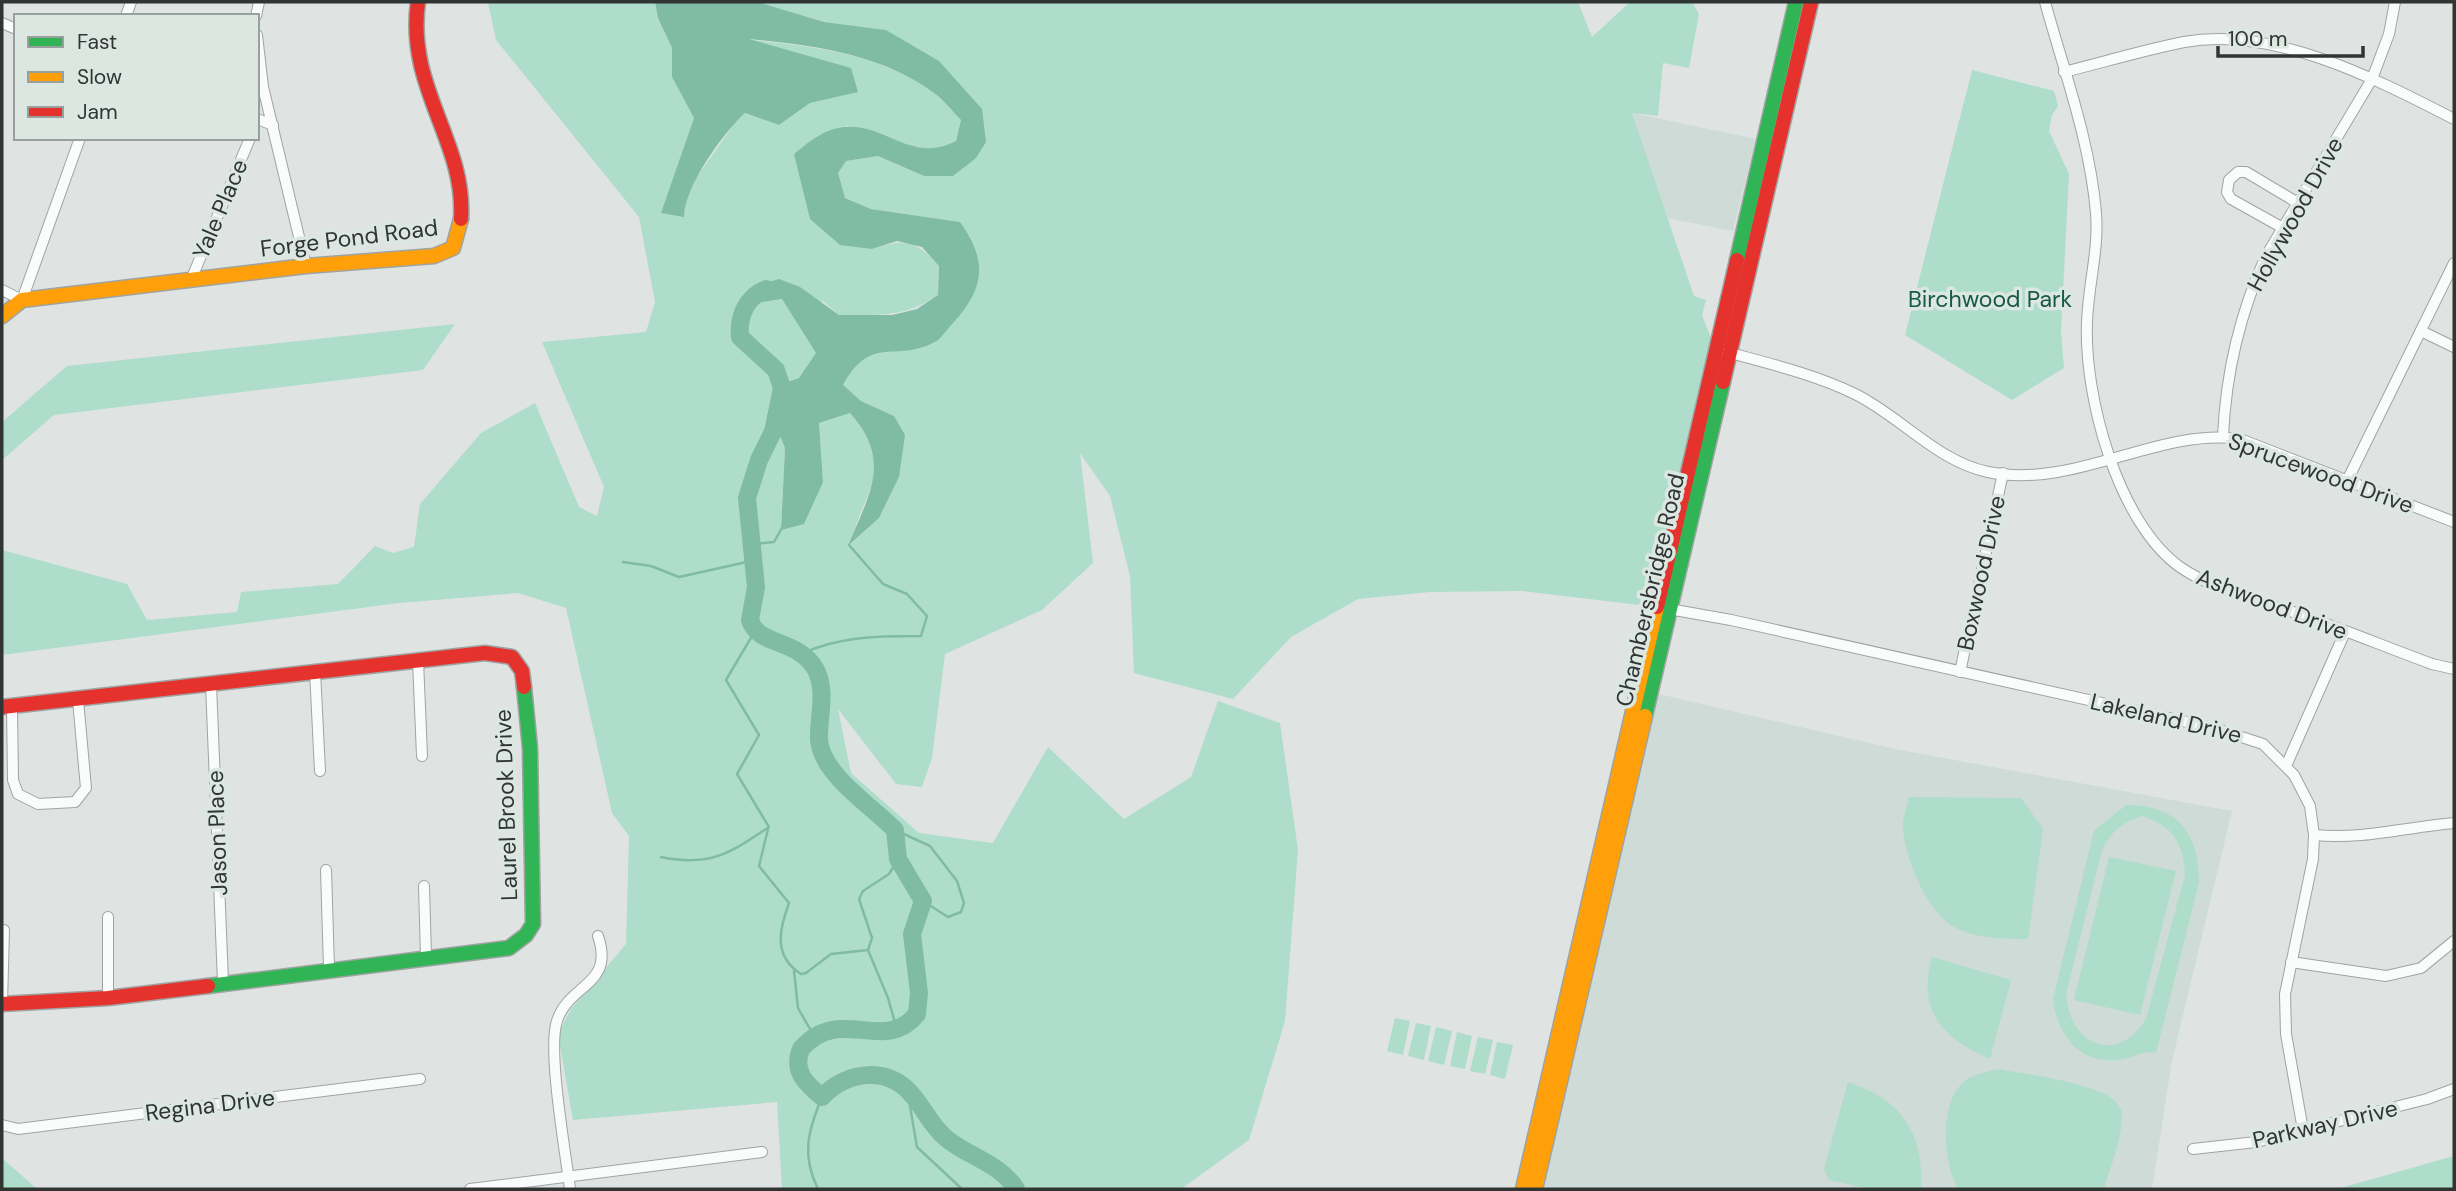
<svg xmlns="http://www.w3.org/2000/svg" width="2456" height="1191" viewBox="0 0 2456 1191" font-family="'DM Sans',sans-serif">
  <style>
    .built { fill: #cedbd6 }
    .green { fill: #aeddcb; fill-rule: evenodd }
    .water { fill: #80bba6 }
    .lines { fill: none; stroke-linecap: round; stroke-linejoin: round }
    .stream { stroke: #80bba6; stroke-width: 2.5 }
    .river { stroke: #80bba6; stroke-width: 18 }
    .street-casing { stroke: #9fa4a2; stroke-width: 12 }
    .fast-casing { stroke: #9fa4a2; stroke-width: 17 }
    .slow-casing { stroke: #9fa4a2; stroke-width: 17 }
    .jam-casing { stroke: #9fa4a2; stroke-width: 17 }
    .street { stroke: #fafbfb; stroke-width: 10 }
    .fast { stroke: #30b455; stroke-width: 14 }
    .slow { stroke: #ff9f0a; stroke-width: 14 }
    .jam { stroke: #e5322d; stroke-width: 14 }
    .labels { text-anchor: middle; stroke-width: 7; stroke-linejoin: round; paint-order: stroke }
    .street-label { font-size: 23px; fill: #303533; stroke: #dce7e2 }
    .park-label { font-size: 23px; fill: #165945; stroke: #dce7e2 }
  </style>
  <rect width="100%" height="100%" fill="#dfe4e2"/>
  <g class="built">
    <path d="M1632,113L1756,139L1733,231L1666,218Z"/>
    <path d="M1650,692L1895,749L2232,811L2172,1061L2152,1189H1535Z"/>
  </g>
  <g class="green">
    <path d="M471,2H655L658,18L672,48V77L694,118L662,213L684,202L694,181L734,124L745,113L779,125L810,103L858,91L743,39C808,46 879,52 934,93C944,100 952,111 961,120L956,141L938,150L913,146L847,126L794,154L872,249C905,238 916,240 939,266L938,295C904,318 879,315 839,315L824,302L754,286L748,303L782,299L817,353L799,378L773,387L763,434L780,436L785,448L781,529L823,482L819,423L850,413C898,469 864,488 850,545L879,518L899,477L894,416L861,401L842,385C862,351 867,356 902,350C913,348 925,344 936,342L960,222L871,209L845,198L837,173L846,161L878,156L924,176L986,142L886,30L824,22L758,2H1578L1592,37L1630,2H1692L1699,14L1689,68L1663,63L1658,116L1632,113L1694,296L1706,300L1702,315L1715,349L1656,607L1521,591L1430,592L1358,599L1291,637L1233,699L1134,673L1130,576L1110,496L1080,453L1093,563L1042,610L945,654L932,758L922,787L896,784L838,709L851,773L919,833L993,843L1048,747L1124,819L1191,777L1218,701L1280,723L1298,850L1285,1021L1249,1140L1181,1189H782L777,1102L573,1120L558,1034L571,1009L626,944L629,836L612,813L566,608L518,593L399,603L2,655V550L127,584L147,620L237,612L241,592L338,584L375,546L393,553L414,547L420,504L481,433L535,403L579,507L597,516L604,487L542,342L646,332L655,302L639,217L496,40L488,3Z"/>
    <path d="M1972,70L2054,91L2058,106L2052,115L2049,131L2069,174L2061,332L2064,368L2012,400L1905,335Z"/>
    <path d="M455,324L423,370L54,415L2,460V422L67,366Z"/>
    <path d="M1909,797L2021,798L2043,829L2028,939C2002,939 1978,939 1954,927C1927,912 1905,858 1903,829C1902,819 1907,807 1909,797Z"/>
    <path d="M2126,805C2177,805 2199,832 2199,882L2156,1053C2142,1050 2137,1056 2124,1059C2081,1067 2058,1037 2053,999L2094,831ZM2142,816C2174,827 2183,842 2185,875L2146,1019C2117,1066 2069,1045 2066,994L2102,850C2112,831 2121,823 2142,816Z"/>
    <path d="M2109,857L2176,871L2140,1015L2074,1000Z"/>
    <path d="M1932,957L2011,980L1990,1059C1942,1038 1917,1011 1932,957Z"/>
    <path d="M1395,1018L1410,1021L1403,1055L1387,1051Z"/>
    <path d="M1416,1023L1431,1026L1424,1060L1408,1056Z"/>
    <path d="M1436,1027L1452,1031L1444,1065L1428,1061Z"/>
    <path d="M1457,1032L1472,1036L1465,1069L1450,1066Z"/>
    <path d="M1478,1037L1493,1040L1485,1074L1470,1071Z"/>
    <path d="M1497,1042L1513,1045L1505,1079L1490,1075Z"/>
    <path d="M1997,1069C2023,1074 2115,1084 2121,1110C2125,1133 2110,1167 2104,1189H1958C1943,1163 1938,1101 1966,1080C1973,1074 1989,1072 1997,1069Z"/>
    <path d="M1848,1082C1901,1099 1924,1133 1921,1189H1870L1829,1180L1824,1169Z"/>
    <path d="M2454,1156V1189H2337Z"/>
    <path d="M2,1158L37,1189H2Z"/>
  </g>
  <path class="water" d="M655,2H758L824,22L886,30L939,61L982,109L986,142L976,158L953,176H924L878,156L846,161L838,173L845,198L871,209L960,222C988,261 985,288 953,323C948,328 941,339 935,342C894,363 871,334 843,385L861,401L894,416L905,435L899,477L879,518L848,546C869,494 893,461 850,413L819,423L823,482L804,524L781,530L785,448L780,436L763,435L773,387L799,378L816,353L782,299L748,304L754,286L779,279L800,287L839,315H892L917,309L938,295L939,266L922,247L897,241L872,249L840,245L810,219L794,154C809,142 825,128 846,127C886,124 912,164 956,141L961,120C952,111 944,100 934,93C882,54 812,45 749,39L851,68L858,92L810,103L779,125L745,113C723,133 684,187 684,217L661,213L694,118L672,77V48L658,18Z"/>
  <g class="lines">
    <g class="stream">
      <path d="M753,544L774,542L783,526"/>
      <path d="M623,562L651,566L679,577L756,560"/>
      <path d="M801,654C840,636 879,636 921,636L927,616L907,594L883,584L849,545"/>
      <path d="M768,829L759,866L789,903C779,930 773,956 801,974L806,973L831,954L868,950"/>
      <path d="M895,830L930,846L957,881L964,903L961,912L948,917L923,901"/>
      <path d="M661,857C710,867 729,854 769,827L737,774L759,735L726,680L755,631"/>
      <path d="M794,971L798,1008L814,1036"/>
      <path d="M897,1030L888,998L868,950L872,938L859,899L863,891L889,874L898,859"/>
      <path d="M907,1089L917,1147L962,1189"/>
      <path d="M818,1189C801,1155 808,1131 822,1097"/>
    </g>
    <path class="river" d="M766,289C746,297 738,317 740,337L776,370L787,403L759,460L747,498L756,587L750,620C758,647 799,638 816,670C827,692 818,718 819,740C822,775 873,807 895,830L898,859L923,901L912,934L919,993L917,1014C884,1055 840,1004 801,1049C792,1071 806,1084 822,1097C847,1071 888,1065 913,1096C925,1110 932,1127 947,1139C969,1157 1001,1164 1016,1189"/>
    <g class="street-casing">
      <g id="street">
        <path d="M2045,2C2064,71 2090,141 2096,213C2099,250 2088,286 2087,323C2084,397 2118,523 2180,567C2213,590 2256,599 2293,612C2340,628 2386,647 2432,664L2454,669"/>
        <path d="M126,16L131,2"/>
        <path d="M256,16L259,2"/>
        <path d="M2,23L16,29"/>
        <path d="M257,35L263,87L306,266"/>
        <path d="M2064,72C2104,62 2144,50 2184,42C2275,26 2376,79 2454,119"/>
        <path d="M257,119L273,125"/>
        <path d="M2283,228L2231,199L2227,192L2229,180L2238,172H2246L2298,203"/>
        <path d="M191,280L250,138"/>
        <path d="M2,290L22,300L80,138"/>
        <path d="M2421,331L2454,347"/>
        <path d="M1723,351C1767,363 1814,374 1855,394C1900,416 1938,462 1988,472C2075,490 2158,427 2240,439L2454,522"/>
        <path d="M2223,436C2226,372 2239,315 2266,256L2372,79L2389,34L2395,2"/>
        <path d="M2347,481L2454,263"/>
        <path d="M1669,609L1731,620L2214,728L2263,744L2294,775L2310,806L2314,835L2313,859L2285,994L2286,1034L2303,1130"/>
        <path d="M418,660L422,756"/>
        <path d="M315,671L320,771"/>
        <path d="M1960,672L2003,473"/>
        <path d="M211,684L223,982"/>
        <path d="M12,708L13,780L18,794L38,804L75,802L86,788L78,700"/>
        <path d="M2286,766L2345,632"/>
        <path d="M2314,835C2362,840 2407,827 2454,823"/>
        <path d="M326,870L329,968"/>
        <path d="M424,886L426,957"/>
        <path d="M2291,962L2386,976L2421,968L2454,941"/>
        <path d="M108,998V917"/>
        <path d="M2,1004L4,930"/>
        <path d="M2,1125L18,1129L420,1079"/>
        <path d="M2193,1149L2256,1142L2427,1099L2454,1089"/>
        <path d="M470,1189L762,1152"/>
        <path d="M570,1189C566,1155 547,1049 557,1021C569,983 615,986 598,936"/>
      </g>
    </g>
    <g class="fast-casing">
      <g id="fast">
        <path d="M1737,260L1796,2"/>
        <path d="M1645,716L1723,382"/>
        <path d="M208,986L509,948L526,935L533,924L530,748L524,687"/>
      </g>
    </g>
    <g class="slow-casing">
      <g id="slow">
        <path d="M2,316L22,300L306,266L434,256L453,248L461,219"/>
        <path d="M1523,1189L1657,607"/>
        <path d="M1535,1189L1645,716"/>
      </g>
    </g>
    <g class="jam-casing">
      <g id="jam">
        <path d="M418,2C406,89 466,141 461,219"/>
        <path d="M1723,382L1811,2"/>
        <path d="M1657,607L1737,260"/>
        <path d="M2,707L485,653L512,657L522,671L524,687"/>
        <path d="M2,1004L108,998L208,986"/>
      </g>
    </g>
    <use href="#street" class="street"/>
    <use href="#fast" class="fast"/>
    <use href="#slow" class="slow"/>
    <use href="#jam" class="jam"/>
  </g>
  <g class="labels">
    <g class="street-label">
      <text transform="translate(220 209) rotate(-67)" y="8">Yale Place</text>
      <text transform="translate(2295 214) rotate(-61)" y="8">Hollywood Drive</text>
      <text transform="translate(349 238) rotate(-7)" y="8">Forge Pond Road</text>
      <text transform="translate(2321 473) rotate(20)" y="8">Sprucewood Drive</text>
      <text transform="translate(1981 573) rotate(-78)" y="8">Boxwood Drive</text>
      <text transform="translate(1650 590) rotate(-77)" y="8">Chambersbridge Road</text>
      <text transform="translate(2272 604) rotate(21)" y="8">Ashwood Drive</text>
      <text transform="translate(2166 718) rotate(13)" y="8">Lakeland Drive</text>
      <text transform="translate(506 805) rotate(-92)" y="8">Laurel Brook Drive</text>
      <text transform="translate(217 833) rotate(-92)" y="8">Jason Place</text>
      <text transform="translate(210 1105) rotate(-7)" y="8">Regina Drive</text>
      <text transform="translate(2325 1124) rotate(-13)" y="8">Parkway Drive</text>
    </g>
    <g class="park-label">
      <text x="1990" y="307">Birchwood Park</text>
    </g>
  </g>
  <rect width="2456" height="1191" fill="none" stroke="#303533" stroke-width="7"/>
  <rect x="14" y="14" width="245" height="126" fill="#dce7e2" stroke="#97a09c" stroke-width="2"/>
  <rect x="28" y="37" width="35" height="10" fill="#30b455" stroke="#97a09c" stroke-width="2"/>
  <text x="77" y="49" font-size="21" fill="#303533">Fast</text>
  <rect x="28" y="72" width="35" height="10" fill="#ff9f0a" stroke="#97a09c" stroke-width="2"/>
  <text x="77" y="84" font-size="21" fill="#303533">Slow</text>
  <rect x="28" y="107" width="35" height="10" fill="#e5322d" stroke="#97a09c" stroke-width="2"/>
  <text x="77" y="119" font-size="21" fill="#303533">Jam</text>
  <path d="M2218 46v10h145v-10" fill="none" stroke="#303533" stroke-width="3.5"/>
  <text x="2228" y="46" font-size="21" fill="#303533" stroke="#dce7e2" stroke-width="5" paint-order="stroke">100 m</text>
</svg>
